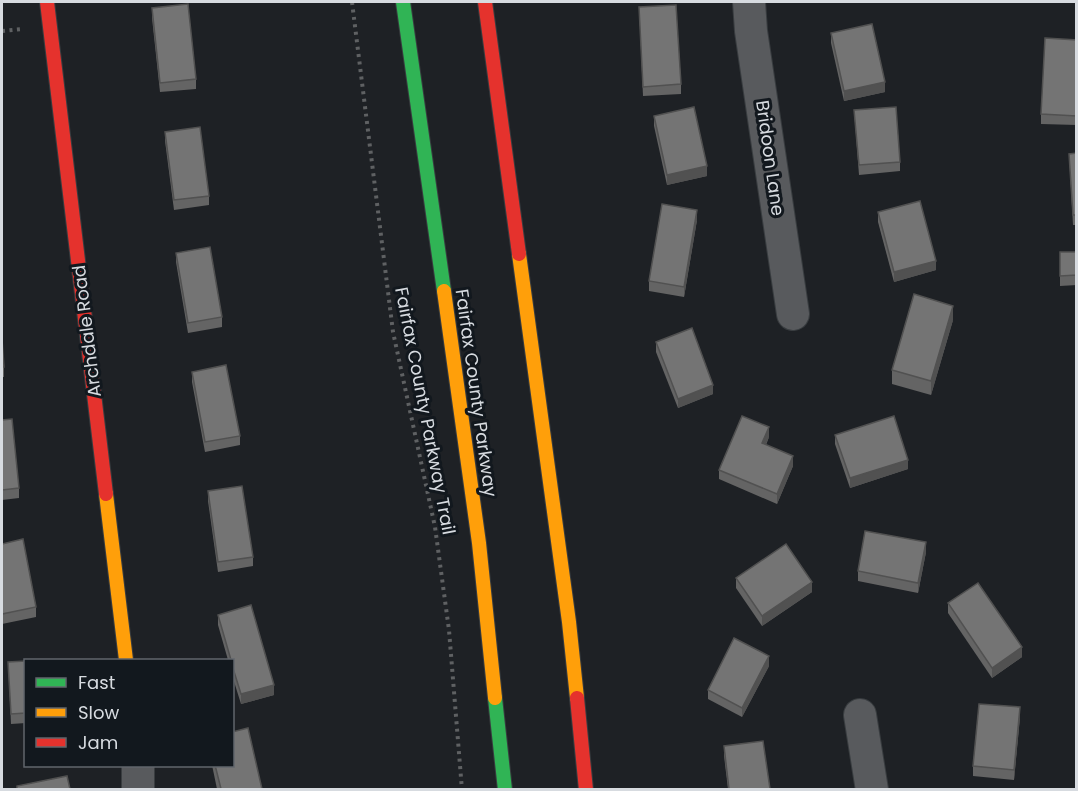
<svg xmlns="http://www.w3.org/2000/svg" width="1078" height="791" viewBox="0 0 1078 791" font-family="Poppins,sans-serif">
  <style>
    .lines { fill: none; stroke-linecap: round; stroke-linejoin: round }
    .street-casing { stroke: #393d40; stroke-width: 34 }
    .fast-casing { stroke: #393d40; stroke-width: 16 }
    .slow-casing { stroke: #393d40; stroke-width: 16 }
    .jam-casing { stroke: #393d40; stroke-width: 16 }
    .path { stroke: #5f6163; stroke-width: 4; stroke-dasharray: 3 4.5; stroke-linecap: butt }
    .street { stroke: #585a5d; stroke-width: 32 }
    .fast { stroke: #30b455; stroke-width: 14 }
    .slow { stroke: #ff9f0a; stroke-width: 14 }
    .jam { stroke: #e5322d; stroke-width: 14 }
    .wall { fill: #646464 }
    .shaded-wall { fill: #515151 }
    .building { fill: #747474; stroke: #515151; stroke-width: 1.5 }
    .labels { text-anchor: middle; stroke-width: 6; stroke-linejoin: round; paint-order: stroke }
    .street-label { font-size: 18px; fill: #d7dbe0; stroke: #12181e }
  </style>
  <rect width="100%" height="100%" fill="#1e2125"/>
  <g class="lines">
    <g class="street-casing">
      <g id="street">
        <path d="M749,2L751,31L793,314"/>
        <path d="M860,715L872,790"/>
        <path d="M138,790V766"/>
      </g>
    </g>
    <g class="fast-casing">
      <g id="fast">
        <path d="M403,2L444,291"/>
        <path d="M495,698L505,790"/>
      </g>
    </g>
    <g class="slow-casing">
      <g id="slow">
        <path d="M519,254L569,622L577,698"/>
        <path d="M444,291L479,543L495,698"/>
        <path d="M106,494L126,660"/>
      </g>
    </g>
    <g class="jam-casing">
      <g id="jam">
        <path d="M47,2L106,494"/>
        <path d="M485,2L519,254"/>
        <path d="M577,698L586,790"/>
      </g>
    </g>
    <g class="path">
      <path d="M352,2L393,332L435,527L449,630L462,790"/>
      <path d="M2,31L23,29"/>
    </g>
    <use href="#street" class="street"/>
    <use href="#fast" class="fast"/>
    <use href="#slow" class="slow"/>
    <use href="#jam" class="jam"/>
  </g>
  <g class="wall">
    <path d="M639,7L681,84V94L643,96Z"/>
    <path d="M152,8L196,79V89L160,92L152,18Z"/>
    <path d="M831,33L885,92L844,101L831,43Z"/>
    <path d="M1077,40V125L1041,124V114Z"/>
    <path d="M854,110L900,162V171L859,175Z"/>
    <path d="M654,116L707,176L667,185L654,126Z"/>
    <path d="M165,132L209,196V205L174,210L165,141Z"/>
    <path d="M1077,153V225H1073L1069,154Z"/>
    <path d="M878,212L936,270L894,282L878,222Z"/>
    <path d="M697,220L684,297L649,291V281Z"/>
    <path d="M1060,252H1077V285L1060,286Z"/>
    <path d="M176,253L222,317V327L188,333L176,262Z"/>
    <path d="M953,320L931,395L892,384V370Z"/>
    <path d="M2,339L4,367V377H2Z"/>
    <path d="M656,342L713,394L678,408L656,352Z"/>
    <path d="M192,372L240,436V445L205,452L192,382Z"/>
    <path d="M2,420L19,488V498L2,500Z"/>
    <path d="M835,435L908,469L850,488L835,444Z"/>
    <path d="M769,437L766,445L793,466L777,504L719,479V470Z"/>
    <path d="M208,491L253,557V566L218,572L208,501Z"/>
    <path d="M2,544L36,607V617L2,624Z"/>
    <path d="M926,552L918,593L858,581V571Z"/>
    <path d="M736,578L812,592L762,626L736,588Z"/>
    <path d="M948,603L1022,657L992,678L948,613Z"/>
    <path d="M218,615L274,695L241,704L232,675V660H228L218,625Z"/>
    <path d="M26,661V723L11,724L8,662Z"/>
    <path d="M769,666L742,717L708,699V690Z"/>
    <path d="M1020,717L1014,780L973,776V766Z"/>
    <path d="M724,746L770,789H728L724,756Z"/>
    <path d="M212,765H232L262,789H217Z"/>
  </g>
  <g class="shaded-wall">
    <path d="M885,82V92L844,101V91Z"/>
    <path d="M707,166V176L667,185V175Z"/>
    <path d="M697,210V220L684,297V287Z"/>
    <path d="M936,261V270L894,282V272Z"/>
    <path d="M953,306V320L931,395V381Z"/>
    <path d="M713,385V394L678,408V399Z"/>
    <path d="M769,427V437L762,453V443Z"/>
    <path d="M793,456V466L777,504V494Z"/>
    <path d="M908,460V469L850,488V478Z"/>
    <path d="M926,542V552L918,593V583Z"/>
    <path d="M812,582V592L762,626V616Z"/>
    <path d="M1022,647V657L992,678V668Z"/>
    <path d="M769,656V666L742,717V708Z"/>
    <path d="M274,685V695L241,704V694Z"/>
    <path d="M1020,707V717L1014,780V770Z"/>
  </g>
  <g class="building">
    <path d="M188,4L196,79L160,83L152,8Z"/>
    <path d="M676,5L681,84L643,87L639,7Z"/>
    <path d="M872,24L885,82L844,91L831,33Z"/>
    <path d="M1045,38L1077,40V116L1041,114Z"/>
    <path d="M694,107L707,166L667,175L654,116Z"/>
    <path d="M896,107L900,162L859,165L854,110Z"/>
    <path d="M200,127L209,196L174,200L165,132Z"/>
    <path d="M1077,153V215H1073L1069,154Z"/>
    <path d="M920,201L936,261L894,272L878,212Z"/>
    <path d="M662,204L697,210L684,287L649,281Z"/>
    <path d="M210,247L222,317L188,323L176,253Z"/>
    <path d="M1060,252H1077V275L1060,276Z"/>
    <path d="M914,294L953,306L931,381L892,370Z"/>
    <path d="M692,328L713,385L678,399L656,342Z"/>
    <path d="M2,339L4,367H2Z"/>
    <path d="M226,365L240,436L205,442L192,372Z"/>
    <path d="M742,416L769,427L762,443L793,456L777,494L719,470Z"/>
    <path d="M894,416L908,460L850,478L835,435Z"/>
    <path d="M12,419L19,488L2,490V420Z"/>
    <path d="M242,486L253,557L218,562L208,491Z"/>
    <path d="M865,531L926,542L918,583L858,571Z"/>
    <path d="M23,539L36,607L2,614V544Z"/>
    <path d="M786,544L812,582L762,616L736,578Z"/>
    <path d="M978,583L1022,647L992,668L948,603Z"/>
    <path d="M251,605L274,685L241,694L232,665V660H231L218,615Z"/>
    <path d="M734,638L769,656L742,708L708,690Z"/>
    <path d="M26,661V713L11,714L8,662Z"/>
    <path d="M979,704L1020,707L1014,770L973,766Z"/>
    <path d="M248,728L262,789H221L215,765H232V732Z"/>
    <path d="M763,741L770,789H729L724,746Z"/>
    <path d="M67,776L70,789H17V786Z"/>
  </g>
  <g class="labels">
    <g class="street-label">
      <text transform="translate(770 158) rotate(82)" y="6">Bridoon Lane</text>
      <text transform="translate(87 331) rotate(-97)" y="6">Archdale Road</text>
      <text transform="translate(476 393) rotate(82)" y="6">Fairfax County Parkway</text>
      <text transform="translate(425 411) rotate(79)" y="6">Fairfax County Parkway Trail</text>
    </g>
  </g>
  <rect width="1078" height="791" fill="none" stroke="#d7dbe0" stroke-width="6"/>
  <rect x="24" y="659" width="210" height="108" fill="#12181e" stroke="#61666c" stroke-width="1.5"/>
  <rect x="36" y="678" width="30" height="9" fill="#30b455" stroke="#61666c" stroke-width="1.5"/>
  <text x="78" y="689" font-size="18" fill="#d7dbe0">Fast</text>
  <rect x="36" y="708" width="30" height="9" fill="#ff9f0a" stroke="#61666c" stroke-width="1.5"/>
  <text x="78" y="719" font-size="18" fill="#d7dbe0">Slow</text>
  <rect x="36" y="738" width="30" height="9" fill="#e5322d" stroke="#61666c" stroke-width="1.5"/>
  <text x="78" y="749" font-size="18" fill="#d7dbe0">Jam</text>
</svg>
